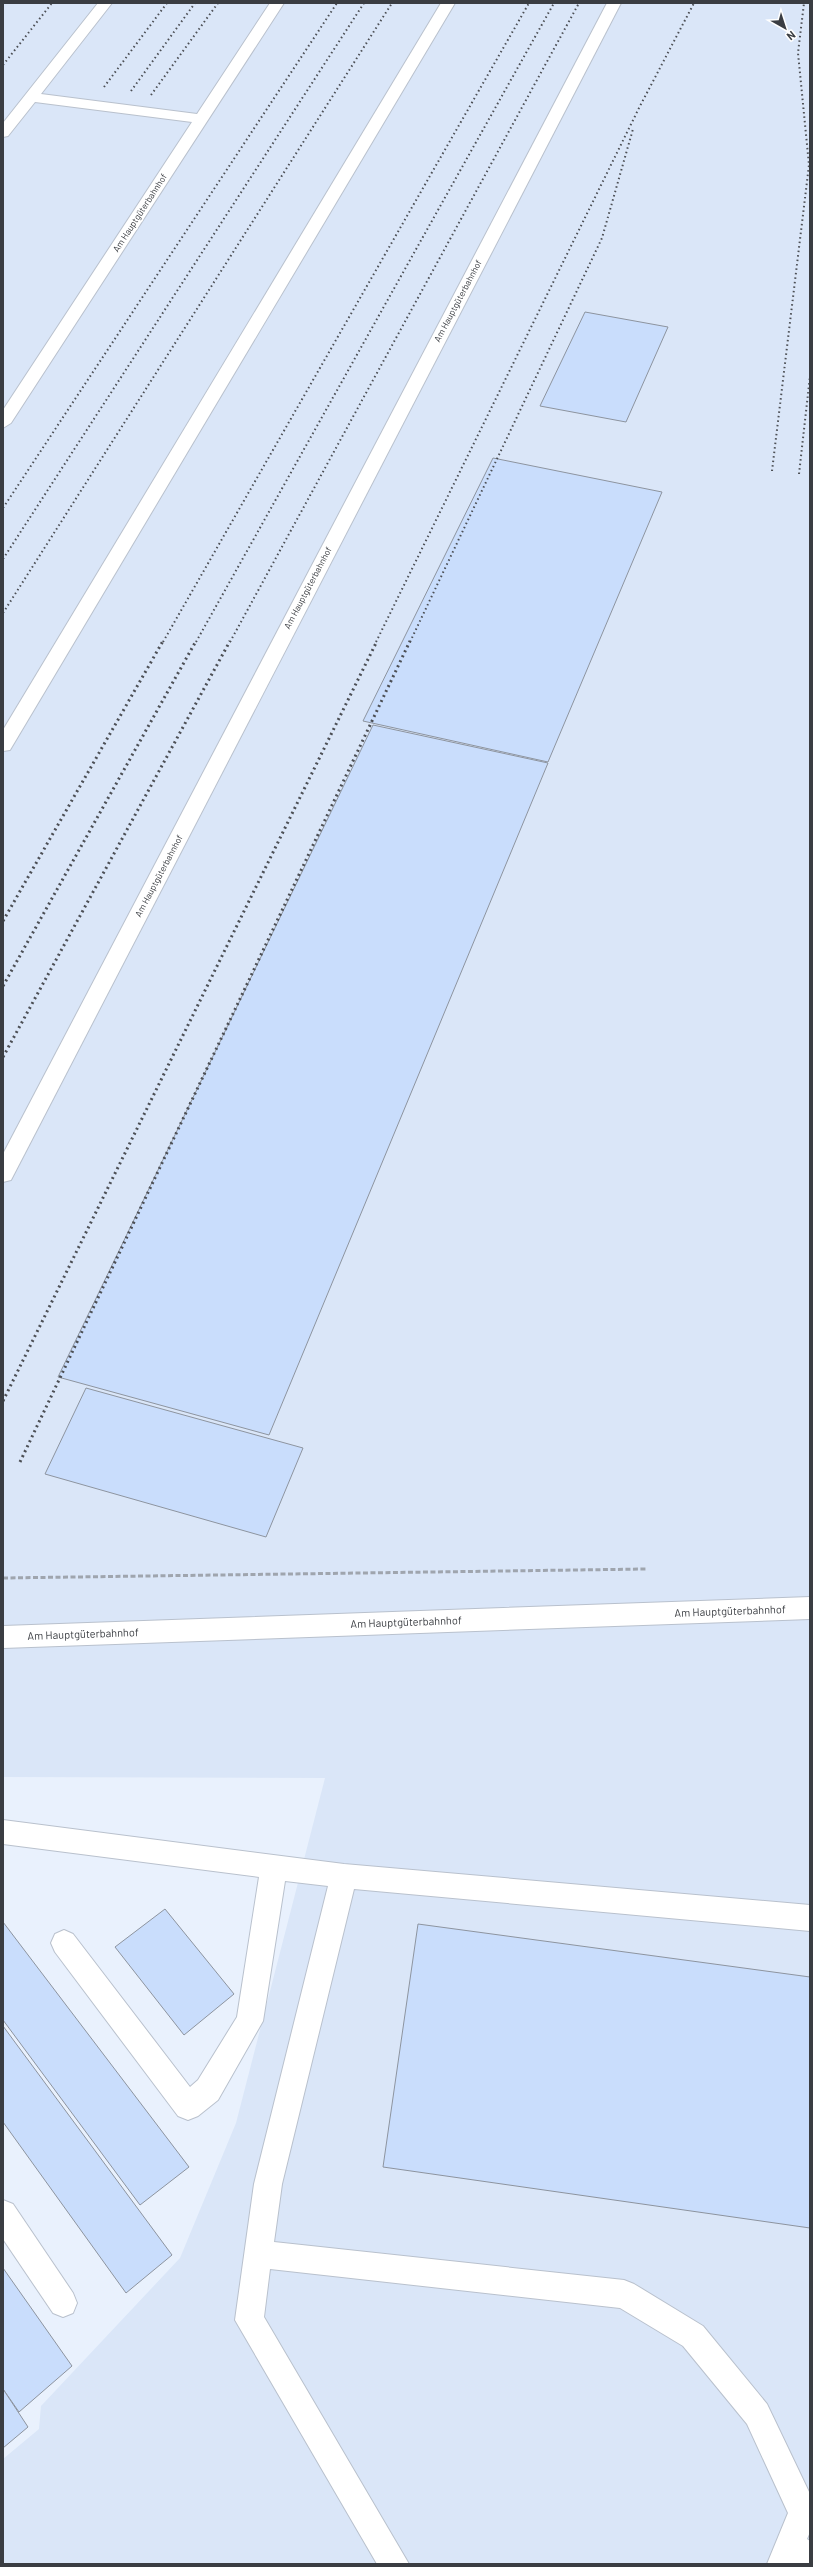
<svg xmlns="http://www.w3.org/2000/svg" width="813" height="2567" viewBox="0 0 813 2567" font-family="Barlow,sans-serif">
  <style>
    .built { fill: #dae6f8 }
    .building { fill: #c9ddfc; stroke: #8d949f }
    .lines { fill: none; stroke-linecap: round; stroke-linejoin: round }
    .service-casing { stroke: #b9c1cd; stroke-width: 2 }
    .minor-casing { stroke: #b9c1cd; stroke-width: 2 }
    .path { stroke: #9fa5ae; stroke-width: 3; stroke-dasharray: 5 2.5; stroke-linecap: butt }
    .service { fill: #fff; fill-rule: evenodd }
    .minor { fill: #fff; fill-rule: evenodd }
    .rail-far1 { stroke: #4c4f55; stroke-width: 2; stroke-dasharray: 1.5 3; stroke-linecap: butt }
    .rail { stroke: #4c4f55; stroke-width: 3; stroke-dasharray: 2 3.5; stroke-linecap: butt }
    .labels { text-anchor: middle; stroke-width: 3.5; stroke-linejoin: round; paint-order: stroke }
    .far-street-label { font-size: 9px; fill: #3a3d42; stroke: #fff }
    .street-label { font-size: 11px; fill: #3a3d42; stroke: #fff }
  </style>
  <rect width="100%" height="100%" fill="#e9f1fd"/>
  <path class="built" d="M3,3H810V2564H3V2459L39,2429L41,2406L180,2258L236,2123L325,1778L3,1777Z"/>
  <g class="building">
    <path d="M585,312L668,327L626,422L540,406Z"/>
    <path d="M493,458L662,492L548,762L363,721Z"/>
    <path d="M373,725L548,763L269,1435L58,1377Z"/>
    <path d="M86,1388L303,1448L266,1537L45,1474Z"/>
    <path d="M165,1909L234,1994L184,2035L115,1947Z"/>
    <path d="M3,1922L189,2167L140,2205L3,2020Z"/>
    <path d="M418,1924L810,1977V2228L383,2167Z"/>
    <path d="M3,2026L172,2255L126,2293L3,2122Z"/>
    <path d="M3,2268L72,2366L19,2412L3,2389Z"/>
    <path d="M3,2389L28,2427L3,2448Z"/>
  </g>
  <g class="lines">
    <g class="service-casing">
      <g id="service">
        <path d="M98,3H112L41,94L197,114L270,3H284L11,423L3,428V410L192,122L35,102L8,136L3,137V123Z"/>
        <path d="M441,3H455L10,750L3,751V730Z"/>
        <path d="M607,3H621L11,1180L3,1182V1154Z"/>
        <path d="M3,1820L344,1864L810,1905V1931L354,1889L282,2184L274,2242L624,2280L634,2284L703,2326L767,2404L810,2494V2532L807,2539L810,2541V2564H767L788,2513L747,2424L683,2346L620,2308L270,2269L264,2317L409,2564H377L235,2320L254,2184L328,1886L285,1881L263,2021L218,2100L198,2116L188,2120L178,2116L55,1952L51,1943L55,1934L64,1930L73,1934L190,2087L198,2080L237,2017L259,1877L3,1844Z"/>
        <path d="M3,2200L13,2204L73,2293L77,2303L73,2313L63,2317L53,2313L3,2239Z"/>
      </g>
    </g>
    <g class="minor-casing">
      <path id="minor" d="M810,1597V1619L3,1648V1626Z"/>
    </g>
    <path class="path" d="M3,1578L646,1569"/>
    <use href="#service" class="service"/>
    <use href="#minor" class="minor"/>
    <g class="rail-far1">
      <path d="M3,65L52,3"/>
      <path d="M104,87L167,3"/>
      <path d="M131,91L195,3"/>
      <path d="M151,95L218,3"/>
      <path d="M772,471L809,165L798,53L804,3"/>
      <path d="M799,474L810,376"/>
      <path d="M3,508L337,3"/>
      <path d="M3,559L364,3"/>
      <path d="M3,613L392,3"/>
      <path d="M163,642L529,3"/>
      <path d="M196,642L554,3"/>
      <path d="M230,642L579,3"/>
      <path d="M376,642L639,108L694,3"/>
      <path d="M410,642L602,238L633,129"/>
    </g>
    <g class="rail">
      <path d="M3,921L163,641"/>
      <path d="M3,986L196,641"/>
      <path d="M3,1057L230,641"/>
      <path d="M3,1401L377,641"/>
      <path d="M20,1462L410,641"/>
    </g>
  </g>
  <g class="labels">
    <g class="far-street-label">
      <text transform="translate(140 213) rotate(-57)" y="3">Am Hauptgüterbahnhof</text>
      <text transform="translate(458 301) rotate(-62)" y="3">Am Hauptgüterbahnhof</text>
      <text transform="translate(308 588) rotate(-62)" y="3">Am Hauptgüterbahnhof</text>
      <text transform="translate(159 876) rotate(-62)" y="3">Am Hauptgüterbahnhof</text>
    </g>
    <g class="street-label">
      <text transform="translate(730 1611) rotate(-2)" y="4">Am Hauptgüterbahnhof</text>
      <text transform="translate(406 1622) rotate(-2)" y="4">Am Hauptgüterbahnhof</text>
      <text transform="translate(83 1634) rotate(-2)" y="4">Am Hauptgüterbahnhof</text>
    </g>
  </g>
  <rect width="813" height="2567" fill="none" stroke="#3a3d42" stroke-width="8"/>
  <g transform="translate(785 28) rotate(141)" stroke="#ffffff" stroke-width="3" paint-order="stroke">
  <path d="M0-3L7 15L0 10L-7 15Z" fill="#3a3d42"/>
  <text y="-6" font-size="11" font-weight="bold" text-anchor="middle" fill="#3a3d42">N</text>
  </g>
</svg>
